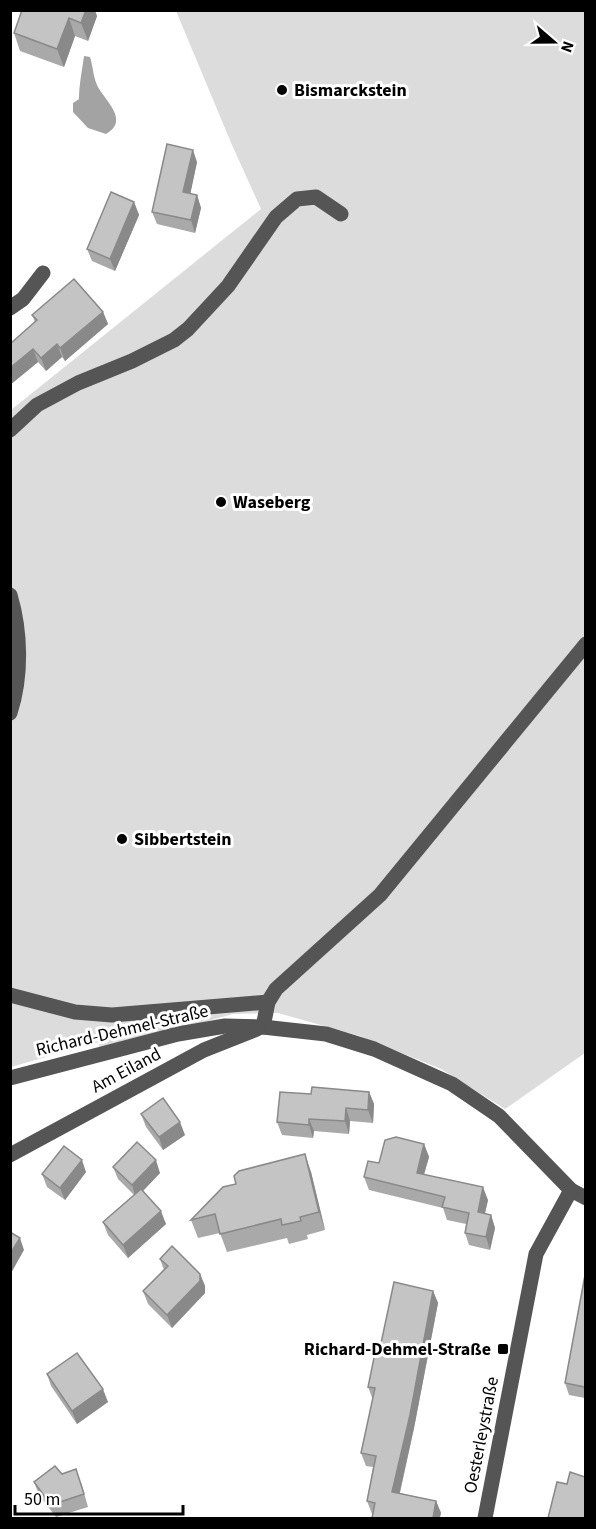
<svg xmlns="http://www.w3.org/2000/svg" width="596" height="1529" viewBox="0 0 596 1529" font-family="'Source Sans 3',sans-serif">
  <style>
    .green { fill: #dcdcdc }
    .water { fill: #a3a3a3 }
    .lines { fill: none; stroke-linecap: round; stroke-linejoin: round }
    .minor { stroke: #555; stroke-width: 15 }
    .wall { fill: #a9a9a9 }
    .shaded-wall { fill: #898989 }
    .building { fill: #c4c4c4; stroke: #898989; stroke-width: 1.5 }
    .poi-dot { fill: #000; stroke: #fff; stroke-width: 2 }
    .labels { text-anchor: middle; stroke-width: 6; stroke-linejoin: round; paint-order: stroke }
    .poi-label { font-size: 18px; font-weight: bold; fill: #000; stroke: #fff; text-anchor: start }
    .street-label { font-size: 18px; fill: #000; stroke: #fff }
  </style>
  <rect width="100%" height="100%" fill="#fff"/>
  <path class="green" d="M176,11H585V1053L505,1109L441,1069L360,1036L278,1013L233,1014L100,1051L99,1042L11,1067V410L261,209L232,145Z"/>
  <path class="water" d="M84,56L90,57C93,66 93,76 97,85C103,99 131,120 106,134L88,128L73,112V103L79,99C79,85 82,71 84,56Z"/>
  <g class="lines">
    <g class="minor">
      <path d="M10,308L23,299L43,273"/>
      <path d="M10,430L37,405L78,383L132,361L174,340L188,329L228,286L276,217L297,199L316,197L341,214"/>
      <path d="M10,595C21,632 22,676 10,713"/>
      <path d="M10,995L75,1012L112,1015L268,1002"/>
      <path d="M263,1027L268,1002L276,989L380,895L586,644"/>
      <path d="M10,1078L178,1034L225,1026L263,1027L326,1034L374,1049L452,1084L499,1116L571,1190L586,1198"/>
      <path d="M10,1155L204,1050L257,1029"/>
      <path d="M485,1518L536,1254L571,1190"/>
    </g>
  </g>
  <g class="wall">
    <path d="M22,10L97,16L88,41L75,36L64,67L20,51L14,33Z"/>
    <path d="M197,162L190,194L197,195L201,208L195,233L157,224L152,212Z"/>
    <path d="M134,202L139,215L115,271L92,261L87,249Z"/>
    <path d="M103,312L108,324L65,361L62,357L46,371L38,362L10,385V344L35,322L32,315Z"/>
    <path d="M369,1092L374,1104L373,1123L350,1121L349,1134L314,1131L313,1138L282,1135L277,1122L311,1094Z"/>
    <path d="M141,1114L185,1135L163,1150L146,1127Z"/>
    <path d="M424,1144L429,1157L424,1174L488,1200L485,1214L491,1215L495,1228L490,1250L469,1245L465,1233L466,1224L447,1220L443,1208L369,1190L364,1177L379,1163Z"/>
    <path d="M113,1167L160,1173L143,1191L166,1224L128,1258L108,1235L103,1222L134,1195L118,1179Z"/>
    <path d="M86,1172L65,1200L47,1187L42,1174Z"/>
    <path d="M311,1172L325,1230L307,1235L308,1239L289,1244L287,1238L227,1252L220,1233L198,1238L191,1220Z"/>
    <path d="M160,1259L200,1274L205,1286V1293L172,1328L148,1304L143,1291L164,1270Z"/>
    <path d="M585,1275V1398L569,1395L565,1383Z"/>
    <path d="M433,1291L438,1303L414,1428L400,1493L436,1501L441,1513L372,1514L367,1501L373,1467L366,1466L361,1453L373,1400L368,1387L380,1348Z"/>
    <path d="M47,1374L108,1402L77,1424L51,1386Z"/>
    <path d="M62,1474L81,1482L88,1507L56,1517L39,1495L34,1482Z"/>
  </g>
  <g class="shaded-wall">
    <path d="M86,10H95L97,16L88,41L81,23Z"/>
    <path d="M69,18L75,36L64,67L57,49Z"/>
    <path d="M193,150L197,162L188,205L183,192Z"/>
    <path d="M197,195L201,208L195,233L191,220Z"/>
    <path d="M134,202L139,215L115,271L110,259Z"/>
    <path d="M103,312L108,324L65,361L60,348Z"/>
    <path d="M57,344L62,357L46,371L41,358Z"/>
    <path d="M33,349L38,362L10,385V368Z"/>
    <path d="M369,1092L374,1104L373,1123L368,1110Z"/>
    <path d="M346,1108L350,1121L349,1134L345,1121Z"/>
    <path d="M309,1119L314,1131L313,1138L309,1125Z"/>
    <path d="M180,1122L185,1135L163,1150L159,1137Z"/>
    <path d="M424,1144L429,1157L421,1185L417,1173Z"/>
    <path d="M305,1154L311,1172L325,1230L319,1212Z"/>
    <path d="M82,1160L86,1172L65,1200L60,1188Z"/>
    <path d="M156,1160L160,1173L136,1198L132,1185Z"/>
    <path d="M483,1187L488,1200L482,1225L478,1212Z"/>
    <path d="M161,1211L166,1224L128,1258L123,1245Z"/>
    <path d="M491,1215L495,1228L490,1250L486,1237Z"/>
    <path d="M20,1238L24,1250L10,1275V1254Z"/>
    <path d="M200,1274L205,1286V1293L172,1328L167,1315Z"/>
    <path d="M433,1291L438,1303L414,1428L397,1504L392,1492Z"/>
    <path d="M103,1389L108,1402L77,1424L72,1411Z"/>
    <path d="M436,1501L441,1513L440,1518H433Z"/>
  </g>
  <g class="building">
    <path d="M22,10H86L81,23L69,18L57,49L14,33Z"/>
    <path d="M167,144L193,150L183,192L197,195L191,220L152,212Z"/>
    <path d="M111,192L134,202L110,259L87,249Z"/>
    <path d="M74,279L103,312L60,348L57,344L41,358L33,349L10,368V344L37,320L32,315Z"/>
    <path d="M312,1087L369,1092L368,1110L346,1108L345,1121L309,1119V1125L277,1122L280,1092L311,1094Z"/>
    <path d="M163,1098L180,1122L159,1137L141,1114Z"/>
    <path d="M396,1137L424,1144L417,1173L483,1187L478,1212L491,1215L486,1237L465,1233L469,1213L442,1207L445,1197L364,1177L368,1161L379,1163L385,1140Z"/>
    <path d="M137,1142L156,1160L132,1185L113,1167Z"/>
    <path d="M64,1146L82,1160L60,1188L42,1174Z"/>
    <path d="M305,1154L319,1212L300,1217L301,1221L282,1225L281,1219L220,1234L215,1214L191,1220L223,1187L236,1184L234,1176L239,1171Z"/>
    <path d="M141,1189L161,1211L123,1245L103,1222Z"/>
    <path d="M10,1232L20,1238L10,1254Z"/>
    <path d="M172,1246L200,1274V1281L167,1315L143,1291L168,1266L160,1259Z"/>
    <path d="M585,1275V1387L565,1383Z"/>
    <path d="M394,1282L433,1291L410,1415L392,1492L436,1501L433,1518H372L375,1503L367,1501L376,1456L361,1453L375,1388L368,1387L376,1348H380Z"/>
    <path d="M77,1353L103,1389L72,1411L47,1374Z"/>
    <path d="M55,1466L62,1474L76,1469L84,1494L51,1505L34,1482Z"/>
    <path d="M570,1472L585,1477V1518H548L557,1482L567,1484Z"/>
  </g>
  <g class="poi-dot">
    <circle cx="282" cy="90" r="6"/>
    <circle cx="221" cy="502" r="6"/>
    <circle cx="122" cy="839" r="6"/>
    <rect x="497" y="1343" width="12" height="12" rx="3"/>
  </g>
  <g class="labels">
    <g class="poi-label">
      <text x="294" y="96">Bismarckstein</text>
      <text x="233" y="508">Waseberg</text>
      <text x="134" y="845">Sibbertstein</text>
      <text x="491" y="1355" text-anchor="end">Richard-Dehmel-Straße</text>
    </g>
    <g class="street-label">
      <text transform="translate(122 1030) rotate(-13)" y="6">Richard-Dehmel-Straße</text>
      <text transform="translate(126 1070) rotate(-28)" y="6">Am Eiland</text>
      <text transform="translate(481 1435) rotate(-79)" y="6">Oesterleystraße</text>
    </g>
  </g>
  <rect width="596" height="1529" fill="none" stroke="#000000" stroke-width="24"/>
  <g transform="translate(554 42) rotate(110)" stroke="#ffffff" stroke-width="4.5" paint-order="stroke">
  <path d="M0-4.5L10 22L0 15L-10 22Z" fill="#000000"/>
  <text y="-9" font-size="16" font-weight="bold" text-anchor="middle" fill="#000000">N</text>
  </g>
  <path d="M15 1505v9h168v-9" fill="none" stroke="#000000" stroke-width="3"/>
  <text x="24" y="1505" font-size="18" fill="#000000" stroke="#ffffff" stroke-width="4.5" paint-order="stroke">50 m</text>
</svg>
